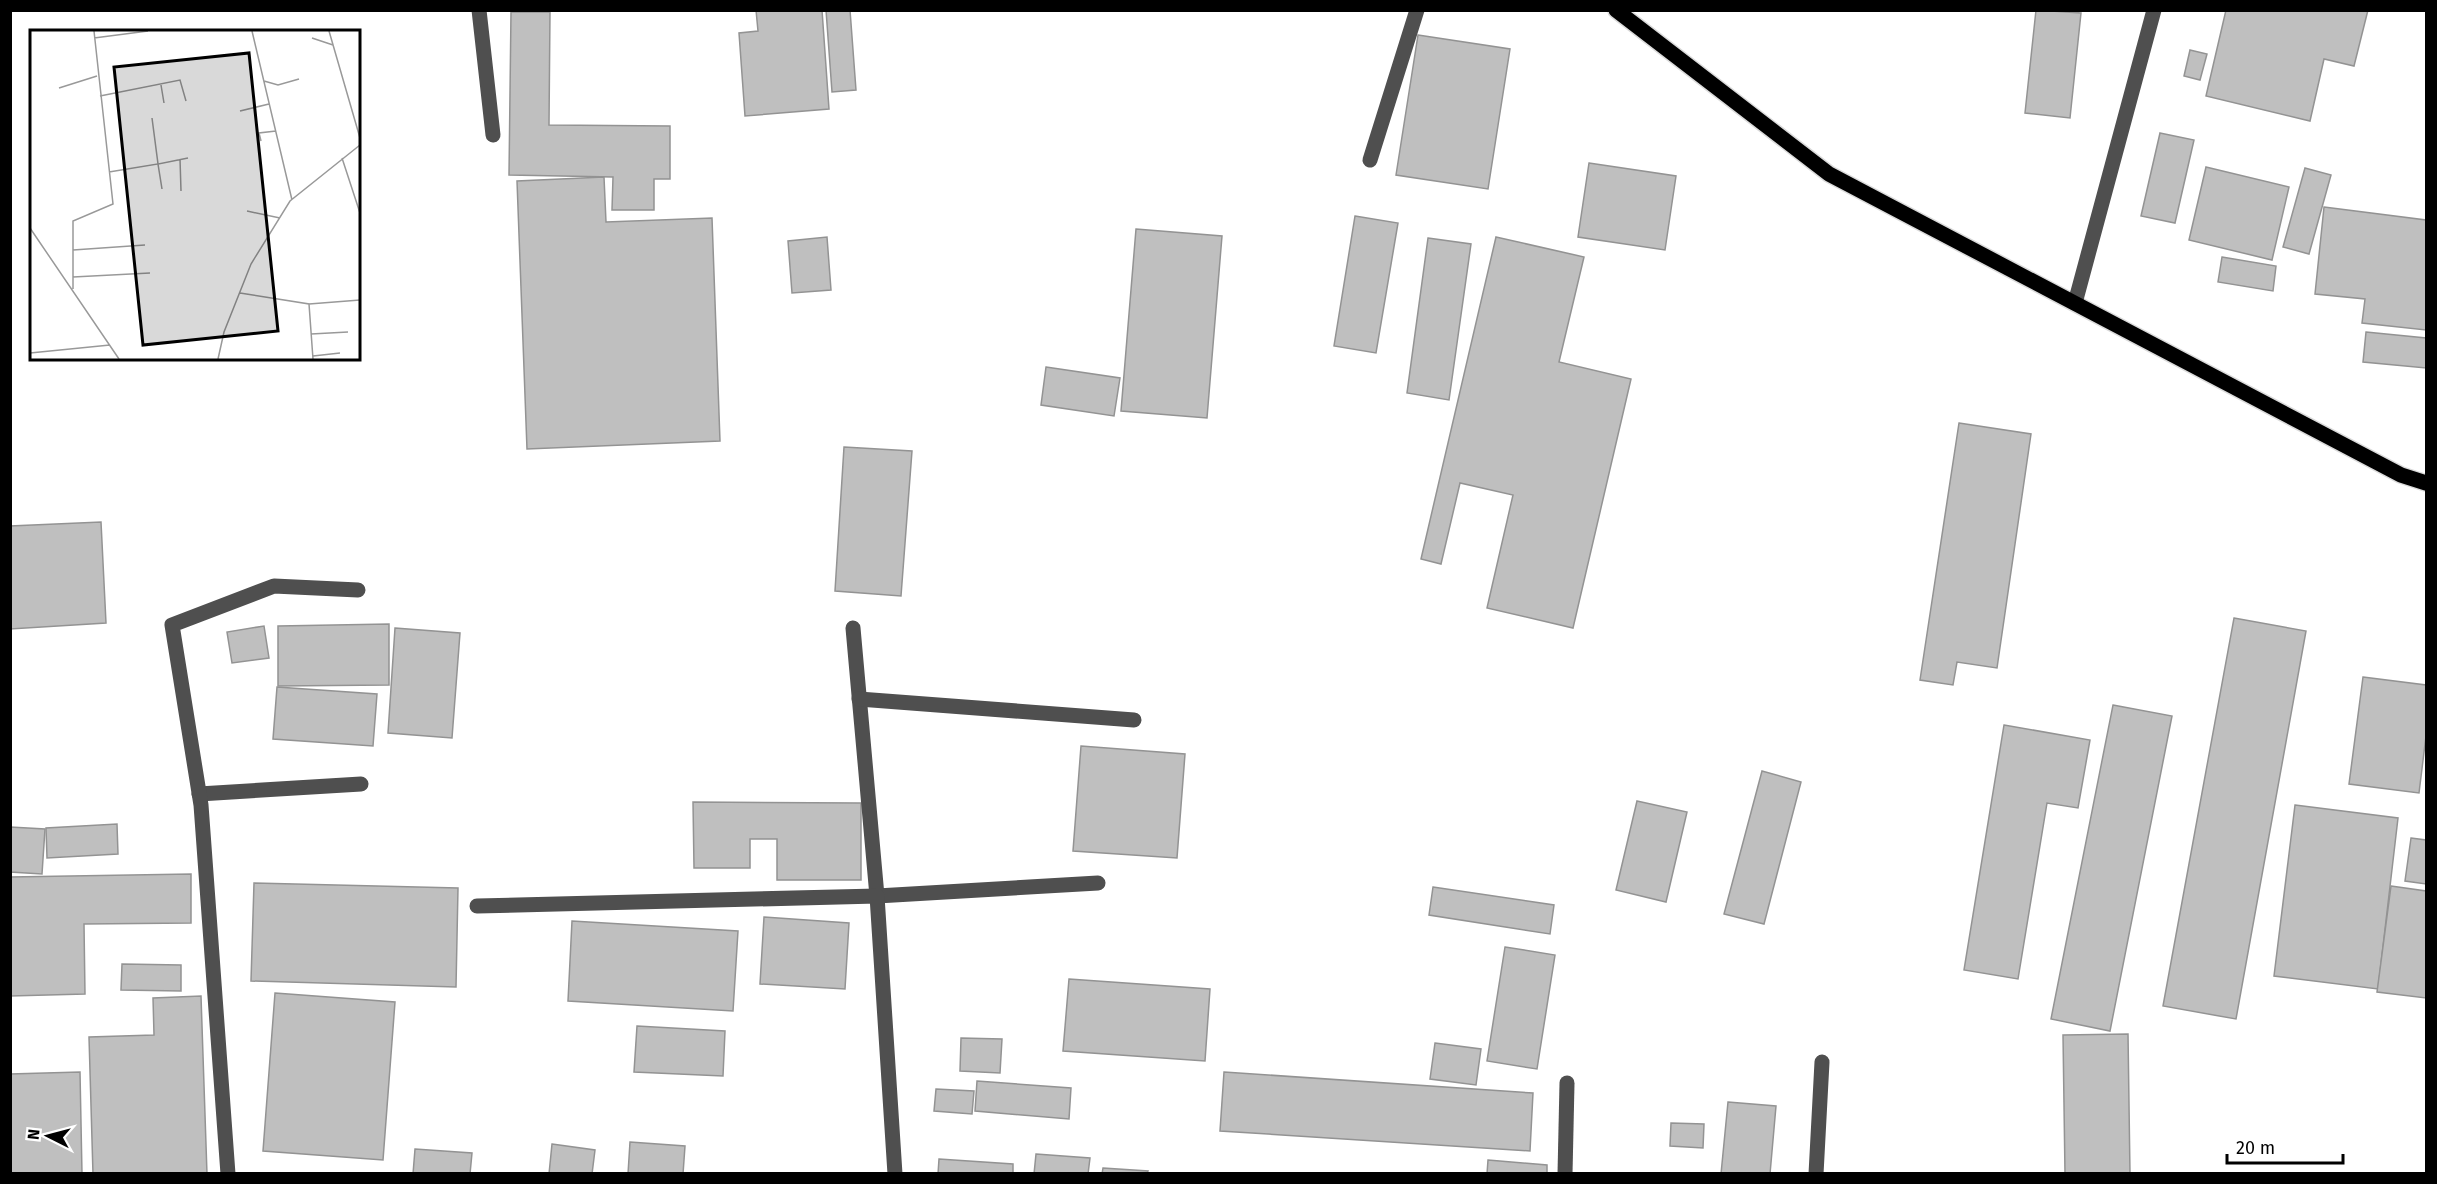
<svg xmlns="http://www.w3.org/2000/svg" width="2437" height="1184" viewBox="0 0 2437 1184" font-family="'Fira Sans',sans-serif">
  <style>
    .building { fill: #bfbfbf; stroke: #939393; stroke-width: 1.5 }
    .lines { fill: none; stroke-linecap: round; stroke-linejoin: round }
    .major-casing { stroke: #dbdbdb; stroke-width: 18 }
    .minor { stroke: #4f4f4f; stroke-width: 15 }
    .major { stroke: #000; stroke-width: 15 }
    .inset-road { fill: none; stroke: #999; stroke-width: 1.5 }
    .view { fill: #000; fill-opacity: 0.15; stroke: #000; stroke-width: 3 }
    .inset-edge { fill: none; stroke: #000; stroke-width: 3 }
  </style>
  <rect width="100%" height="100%" fill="#fff"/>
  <g class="building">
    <path d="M756,10H822L829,109L745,116L739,33L758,31Z"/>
    <path d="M826,10H850L856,90L832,92Z"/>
    <path d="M2036,10L2081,13L2070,118L2025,113Z"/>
    <path d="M2226,10H2368L2354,66L2324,59L2310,121L2206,96Z"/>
    <path d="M511,12H550L549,125L670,126V179H654V210H612L613,177L509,175Z"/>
    <path d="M1418,35L1510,49L1488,189L1396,175Z"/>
    <path d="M2190,50L2207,54L2200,80L2184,76Z"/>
    <path d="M2160,133L2194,140L2175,223L2141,216Z"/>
    <path d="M1589,163L1676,176L1665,250L1578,237Z"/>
    <path d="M2206,167L2289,187L2272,260L2189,240Z"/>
    <path d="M2305,168L2331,175L2309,254L2283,247Z"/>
    <path d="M604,177L606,222L712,218L720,441L527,449L517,181Z"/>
    <path d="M2324,207L2426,220V330L2362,323L2365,299L2315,294Z"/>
    <path d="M1355,216L1398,223L1376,353L1334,346Z"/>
    <path d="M1136,229L1222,236L1207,418L1121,411Z"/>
    <path d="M827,237L831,290L792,293L788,241Z"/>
    <path d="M1496,237L1584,257L1559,362L1631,379L1573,628L1487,608L1513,495L1460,483L1441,564L1421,559Z"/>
    <path d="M1428,238L1471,244L1449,400L1407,393Z"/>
    <path d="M2222,257L2276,266L2273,291L2218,282Z"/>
    <path d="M2366,332L2426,338V368L2363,362Z"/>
    <path d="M1046,367L1120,378L1114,416L1041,405Z"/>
    <path d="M1959,423L2031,434L1997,668L1957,662L1953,685L1920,680Z"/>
    <path d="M844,447L912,451L901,596L835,591Z"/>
    <path d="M101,522L106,623L10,629V526Z"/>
    <path d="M2234,618L2306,631L2236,1019L2163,1006Z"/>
    <path d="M389,624V685L278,686V626Z"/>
    <path d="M264,626L269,658L232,663L227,632Z"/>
    <path d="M395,628L460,633L452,738L388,733Z"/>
    <path d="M2363,677L2426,685V736L2419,793L2349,784Z"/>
    <path d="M277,687L377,694L373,746L273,739Z"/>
    <path d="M2113,705L2172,716L2110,1031L2051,1019Z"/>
    <path d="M2004,725L2090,740L2078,808L2047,803L2018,979L1964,970Z"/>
    <path d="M1081,746L1185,754L1177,858L1073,851Z"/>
    <path d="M1762,771L1801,782L1764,924L1724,914Z"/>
    <path d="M1637,801L1687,812L1666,902L1616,890Z"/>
    <path d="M693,802L861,803V880H777V839H750V868H694Z"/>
    <path d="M2295,805L2398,818L2378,989L2274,976Z"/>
    <path d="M117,824L118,854L47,858L46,828Z"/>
    <path d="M10,827L45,829L42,874L10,872Z"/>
    <path d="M2411,838L2426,840V884L2405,881Z"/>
    <path d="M191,874V923L84,924L85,994L10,996V877Z"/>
    <path d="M254,883L458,888L456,987L251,981Z"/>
    <path d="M2391,886L2426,891V998L2377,992Z"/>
    <path d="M1433,887L1554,905L1550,934L1429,915Z"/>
    <path d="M764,917L849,923L845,989L760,984Z"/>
    <path d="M572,921L738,931L733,1011L568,1001Z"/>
    <path d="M1505,947L1555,955L1537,1069L1487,1061Z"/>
    <path d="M122,964L181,965V991L121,990Z"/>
    <path d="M1069,979L1210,989L1205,1061L1063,1051Z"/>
    <path d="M275,993L395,1002L383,1160L263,1151Z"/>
    <path d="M201,996L207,1174H93L89,1037L154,1035L153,998Z"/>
    <path d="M637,1026L725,1031L723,1076L634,1072Z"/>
    <path d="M2128,1034L2130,1174H2065L2063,1035Z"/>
    <path d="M961,1038L1002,1039L1000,1073L960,1071Z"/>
    <path d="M1435,1043L1481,1049L1476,1085L1430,1079Z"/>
    <path d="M80,1072L82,1174H10V1074Z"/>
    <path d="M1224,1072L1533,1093L1530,1151L1220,1131Z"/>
    <path d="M977,1081L1071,1088L1069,1119L975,1111Z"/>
    <path d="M936,1089L974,1091L972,1114L934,1111Z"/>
    <path d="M1728,1102L1776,1106L1770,1174H1721Z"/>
    <path d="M1671,1123L1704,1124L1703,1148L1670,1146Z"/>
    <path d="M630,1142L685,1146L683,1174H628Z"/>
    <path d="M552,1144L595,1150L592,1174H549Z"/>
    <path d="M415,1149L472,1153L470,1174H413Z"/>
    <path d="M1036,1154L1090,1158L1088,1174H1034Z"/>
    <path d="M939,1159L1013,1164V1174H938Z"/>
    <path d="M1488,1160L1547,1165V1174H1487Z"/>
    <path d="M1103,1168L1148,1171L1147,1174H1102Z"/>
  </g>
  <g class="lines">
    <g class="major-casing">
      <path id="major" d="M1616,10L1829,174L2401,475L2426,483"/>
    </g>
    <g class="minor">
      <path d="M479,10L493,135"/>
      <path d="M1370,160L1417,10"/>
      <path d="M2075,303L2154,10"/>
      <path d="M853,628L877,896L1098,883"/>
      <path d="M859,699L1134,720"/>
      <path d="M199,794L361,784"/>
      <path d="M477,906L877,896L895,1174"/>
      <path d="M228,1174L201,805L172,625L274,586L358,590"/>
      <path d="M1565,1174L1567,1083"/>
      <path d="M1816,1174L1822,1062"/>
    </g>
    <use href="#major" class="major"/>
  </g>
  <g transform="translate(30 30)">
    <rect width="330" height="330" fill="#fff"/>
    <path class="inset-road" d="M222,1L262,170M299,1L330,108M64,8L118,1M282,8L303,15M234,51L248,55L269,49M131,55L134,73M29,58L67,46M70,66L150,50L156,71M210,81L239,74M231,111L229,103L246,101M312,128L330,183M150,129L151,161M79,142L128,134L122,88M132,159L128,134L158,128M217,181L250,188M0,198L89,329M43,220L115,215M43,247L120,243M43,259V191L83,174L64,1M210,263L279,274L283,329M279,274L330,270M281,304L318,302M0,323L80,315M283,326L310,323M188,329L194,302L221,234L260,171L330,115"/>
    <path class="view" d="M219,23L248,301L113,315L84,37Z"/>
    <rect width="330" height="330" class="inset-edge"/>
  </g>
  <rect width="2437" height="1184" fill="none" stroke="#000000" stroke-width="24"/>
  <g transform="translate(48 1136) rotate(276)" stroke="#ffffff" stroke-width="4.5" paint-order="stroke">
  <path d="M0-4.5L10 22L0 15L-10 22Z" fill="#000000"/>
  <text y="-9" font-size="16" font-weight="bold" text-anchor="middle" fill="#000000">N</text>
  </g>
  <path d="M2227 1154v9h116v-9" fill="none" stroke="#000000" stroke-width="3"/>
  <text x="2236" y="1154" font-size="18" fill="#000000" stroke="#ffffff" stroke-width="4.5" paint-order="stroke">20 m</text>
</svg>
